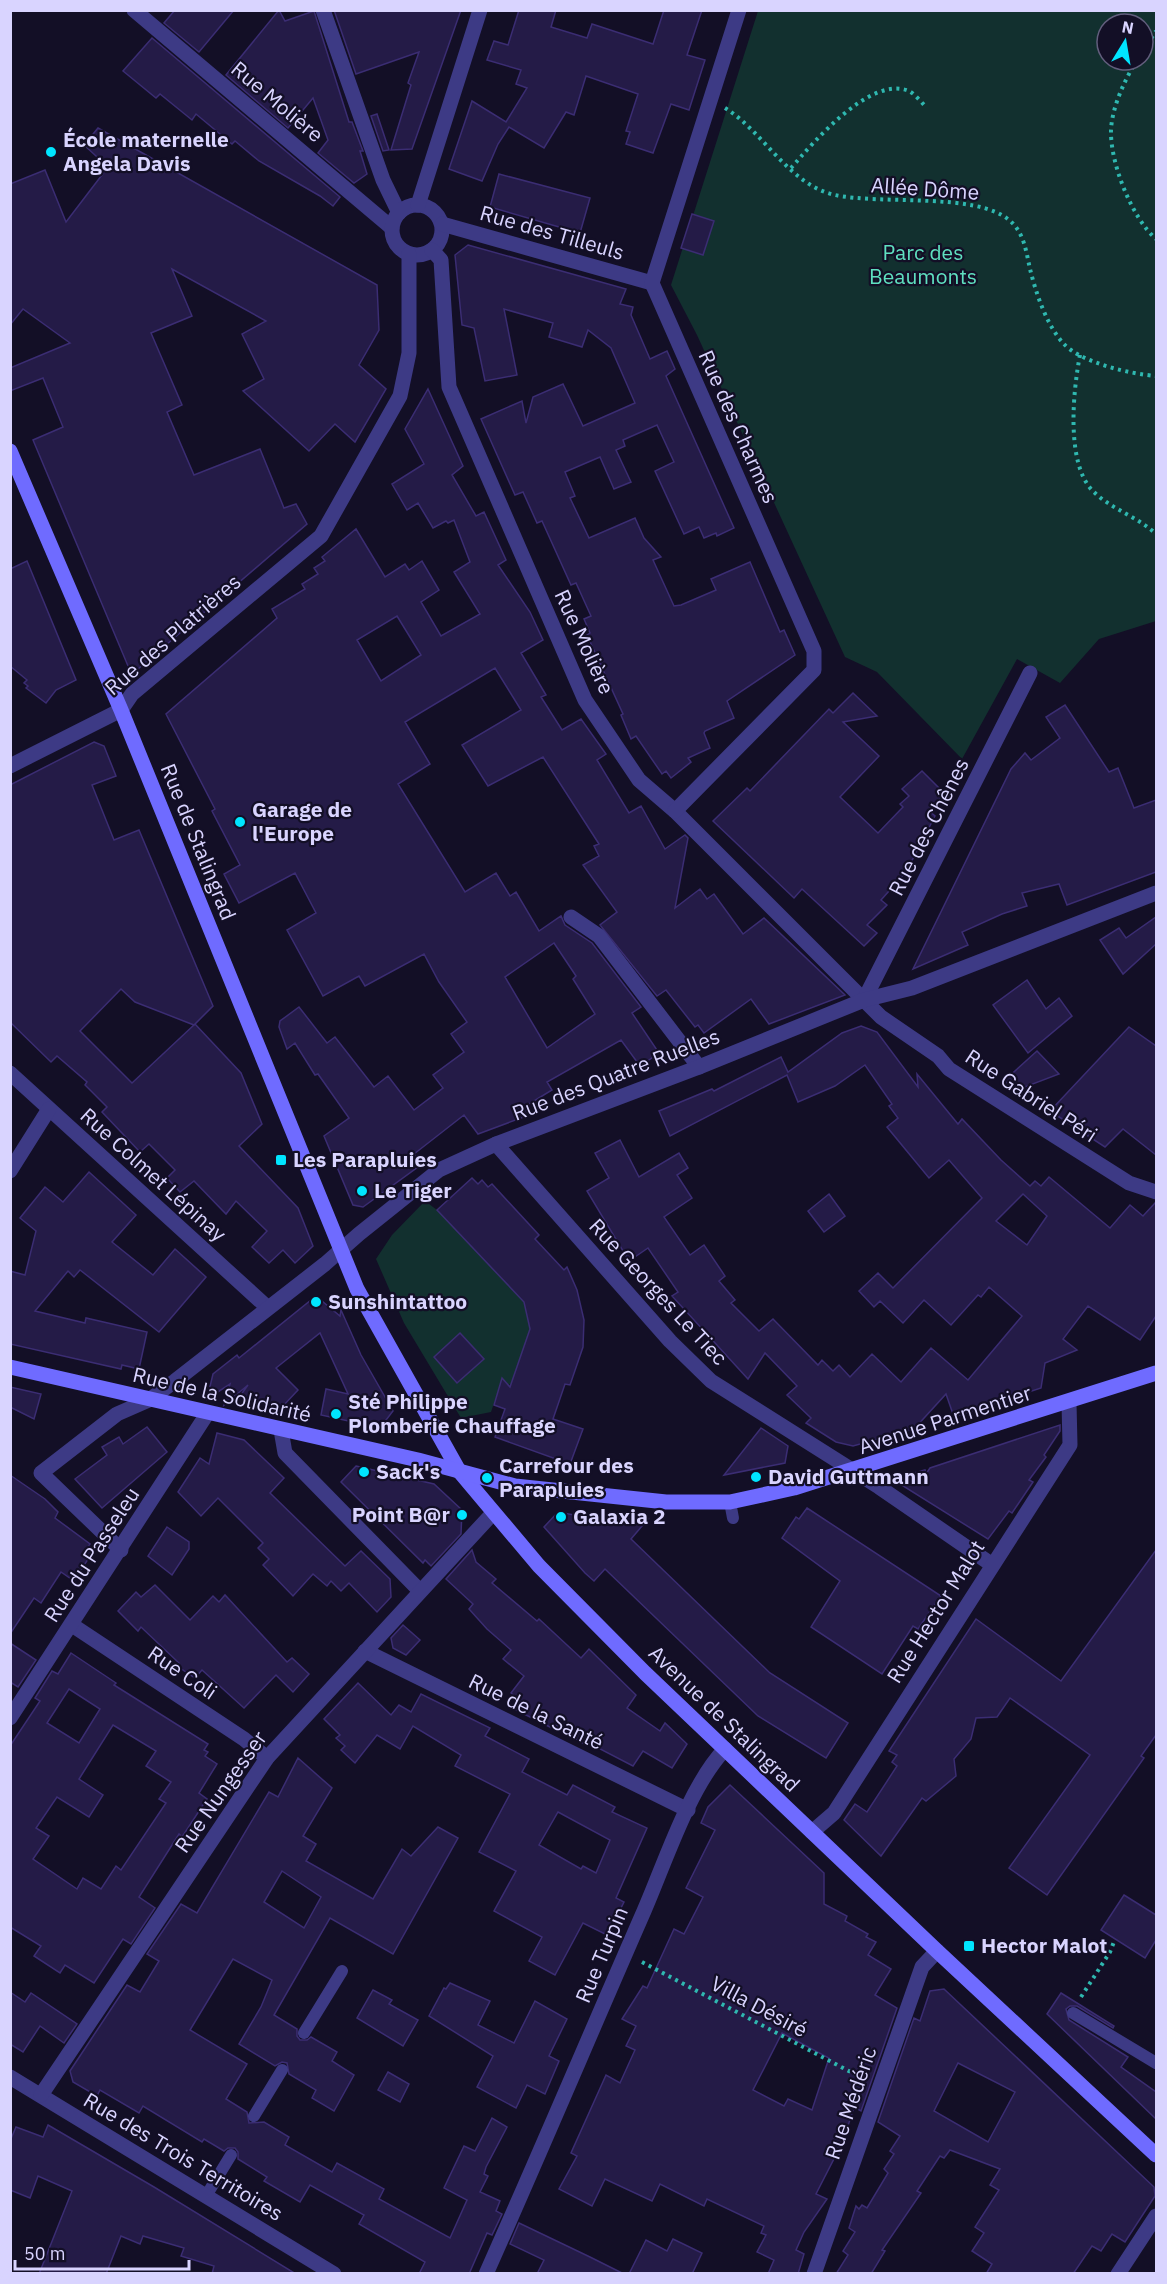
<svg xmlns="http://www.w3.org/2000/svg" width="1167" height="2284" viewBox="0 0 1167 2284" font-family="'IBM Plex Sans',sans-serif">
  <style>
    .green { fill: #12302f; fill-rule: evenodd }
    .building { fill: #241b47; stroke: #3b2d73; stroke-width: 1.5; fill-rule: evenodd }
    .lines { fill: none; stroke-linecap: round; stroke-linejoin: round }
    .path { stroke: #2fb8b0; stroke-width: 4; stroke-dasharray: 3 4.5; stroke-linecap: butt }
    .lane { stroke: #3d3a85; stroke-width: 12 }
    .street { stroke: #3d3a85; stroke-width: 15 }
    .secondary { stroke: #6f6bff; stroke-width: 15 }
    .poi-dot { fill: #00e5ff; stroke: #130f26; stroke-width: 2 }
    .labels { text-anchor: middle; stroke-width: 4.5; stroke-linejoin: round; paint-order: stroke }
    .street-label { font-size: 21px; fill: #d9d4ff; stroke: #130f26 }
    .poi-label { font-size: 21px; font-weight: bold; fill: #d9d4ff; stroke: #130f26; text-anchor: start }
    .park-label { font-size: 21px; fill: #5fe0c0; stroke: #130f26 }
  </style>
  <rect width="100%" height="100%" fill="#130f26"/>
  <g class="green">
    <path d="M758,11H1156V621L1099,639L1060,683L1017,659L962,759L877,672L845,657L697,335L671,285ZM1107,24H1143V60H1107Z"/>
    <path d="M425,1201L437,1210L524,1302L530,1329L511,1385L501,1382L491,1412L461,1418L404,1323L376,1259L392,1235Z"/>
  </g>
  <g class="building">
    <path d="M175,10H234L199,52L164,23Z"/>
    <path d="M279,10L285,21L314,11L349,122H352L363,151H360L367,174L354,183L318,153L328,140L313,98L288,128L226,75Z"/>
    <path d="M334,10H461L412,149L391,150L411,85L408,83L419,52L356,74Z"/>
    <path d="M519,10H556L551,27L587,38L592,24L653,44L664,10H702L687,55L705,60L689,110L671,104L653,153L626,144L630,132L626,131L638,94L586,76L574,115L566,112L544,148L509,127L498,144L482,181L449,169L472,101L506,122L527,88L516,84L521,70L487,60L494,41L508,45Z"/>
    <path d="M152,38L340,197L333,206L320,196L259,161L235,141L232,144L196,114L192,120L160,94L156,98L123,71Z"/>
    <path d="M377,114L389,150L383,151L371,116Z"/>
    <path d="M98,128L377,285L379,330L359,365L386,389L355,442L335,424L309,451L243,391L264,379L242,334L266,321L172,269L192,316L151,333L182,405L167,412L194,475L260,449L284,508L296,504L307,524L138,669L128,666L33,440L63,427L43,378L10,391V368L70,343L23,309L10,325V184L45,170L66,222L108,167L84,145Z"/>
    <path d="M499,174L590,198L580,233L490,207Z"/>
    <path d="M692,214L714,221L703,255L681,248Z"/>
    <path d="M468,245L626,289L620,304L633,307L631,315L650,359L667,351L675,369L666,376L734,528L717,536L716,533L704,538L699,527L684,534L655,471L674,462L657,425L623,440L625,446L616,450L631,482L614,489L600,457L565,472L575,496L570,498L589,538L635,518L644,538L661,557L653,560L674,606L681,605L716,590L711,579L750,562L780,632L784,630L795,655L727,701L734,718L705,731L704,733L710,748L688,758L691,762L671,778L666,771L662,774L636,736L631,739L621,715L623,714L587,635L590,633L584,619L591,616L576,583L571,585L542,521L537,523L523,492L515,495L481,419L522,401L526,423L533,397L563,384L583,426L635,403L611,348L588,330L582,347L549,337L553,323L504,309L517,375L485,381L474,328L462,325L455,255Z"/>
    <path d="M428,389L463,466L452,475L476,516L484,512L506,560L498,565L530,612L543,640L521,653L546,695L541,697L562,730L581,719L606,754L597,760L629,813L641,806L665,849L685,835L688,838L675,908L700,889L707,899L714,894L743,934L764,918L845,995L769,1024L751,999L704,1033L698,1025L695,1027L666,990L657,996L600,925L617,912L583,865L599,856L594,846L599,844L543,757L488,786L462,745L521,710L495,668L405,722L430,764L398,784L465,892L496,873L510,896L516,892L539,931L561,916L565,925L592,943L641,1007L632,1013L659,1053L640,1066L621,1040L547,1082L552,1090L524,1107L529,1115L478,1134L464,1115L414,1154L422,1164L363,1207L353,1205L324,1136L349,1118L318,1074L315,1075L295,1043L287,1049L279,1027L280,1021L299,1007L327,1043L335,1037L374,1087L388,1076L414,1110L443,1088L433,1075L464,1052L451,1034L467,1022L439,982L424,954L365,986L359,976L323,996L287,930L316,913L295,873L239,903L224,874L240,865L212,811L215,809L166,714L277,618L272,609L305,589L302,584L318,574L314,568L325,561L322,557L356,529L385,577L405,564L409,570L422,561L439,590L421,602L441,636L480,614L454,572L470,562L454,520L448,523L446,521L433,528L418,503L407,510L392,484L424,464L405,429ZM397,616L421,655L381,681L357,640ZM554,943L576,976L573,979L595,1014L547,1048L505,977Z"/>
    <path d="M27,561L76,680L56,690L46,703L26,688L28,686L24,683L27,680L10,666V569Z"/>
    <path d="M853,693L877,716L843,722L879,756L840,797L878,833L903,807L900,804L909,796L902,789L922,771L945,794L928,810L935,816L906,872L881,900L887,905L867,925L877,933L864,946L802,889L794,898L713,821L747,788L750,791L829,709L833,713Z"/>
    <path d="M1065,705L1109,772L1118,768L1134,808L1156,800V872L1067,905L1059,884L1022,893L1027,906L1002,914L962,932L968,945L913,969L1011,769L1025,753L1031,760L1060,738L1046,717Z"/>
    <path d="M94,742L104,746L116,776L92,785L114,840L139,830L213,1006L194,1025L135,1002L121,989L80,1031L132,1083L195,1024L241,1073L262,1124L239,1146L298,1208L313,1246L295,1263L283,1250L269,1263L252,1247L267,1231L236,1201L226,1214L194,1181L180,1192L167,1178L175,1170L149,1144L140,1152L102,1112L107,1107L85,1085L87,1082L57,1056L51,1062L10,1022V785Z"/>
    <path d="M1156,917V944L1123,974L1100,940L1119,928L1126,938Z"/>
    <path d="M1027,980L1046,1009L1059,998L1072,1016L1028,1053L993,1005Z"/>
    <path d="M861,1026L877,1032L918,1087L917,1074L958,1124L962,1119L1001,1160L1030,1186L1035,1181L1041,1186L1049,1177L1110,1228L1130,1205L1143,1216L1156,1202V1316L1140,1340L1088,1306L1063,1339L1077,1350L1045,1363L1041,1388L954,1417L946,1394L914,1429L853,1446L836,1442L806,1423L811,1418L787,1395L797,1386L765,1353L748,1379L672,1296L678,1292L648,1248L629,1261L587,1191L609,1178L595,1153L620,1140L639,1177L679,1153L688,1168L677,1175L692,1198L664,1217L690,1255L704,1245L725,1276L719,1281L735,1300L731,1303L759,1331L773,1319L818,1365L822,1360L833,1371L839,1365L850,1377L872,1354L901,1382L931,1348L968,1380L1022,1316L989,1287L981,1297L978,1295L951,1325L924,1300L903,1323L880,1301L874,1307L859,1291L878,1273L893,1288L982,1198L949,1160L929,1178L887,1127L898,1118L889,1106L892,1104L865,1065L835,1086L798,1102L787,1075L670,1136L659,1111L712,1089L714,1091L781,1057L788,1072L842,1033ZM1023,1194L1047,1216L1027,1245L996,1221Z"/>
    <path d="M1129,1027L1156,1046V1155L1123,1129L1105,1147L1050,1111Z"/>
    <path d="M1037,1051L1059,1074L1017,1090L1004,1081Z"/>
    <path d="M89,1172L136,1215L112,1242L153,1275L175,1249L206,1277L159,1332L80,1270L74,1277L68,1271L35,1311L85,1323L86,1318L147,1332L139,1369L122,1365L121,1369L10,1344V1271L25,1275L36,1231L20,1218L45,1187L63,1202Z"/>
    <path d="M472,1178L478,1184L482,1180L488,1187L492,1184L539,1235L535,1239L564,1270L567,1267L577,1290L584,1320L583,1347L570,1385L565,1384L553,1419L583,1429L570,1464L495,1437L505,1409L494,1405L502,1378L510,1387L530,1329L524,1302L437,1210Z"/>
    <path d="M829,1194L845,1216L824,1232L808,1211Z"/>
    <path d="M316,1296L340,1316L341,1310L361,1355L393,1411L380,1428L321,1415L326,1389L348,1394L320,1333L276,1368L298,1390L283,1406L240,1396L248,1385L224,1405L230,1384L207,1399L213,1374L237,1355L239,1358Z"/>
    <path d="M460,1333L484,1359L457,1383L434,1357Z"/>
    <path d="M10,1387L41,1394L34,1419L10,1407Z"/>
    <path d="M1060,1425V1431L1044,1455L1046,1457L1029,1480L1033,1482L1012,1513L1009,1511L988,1539L892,1479L925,1470L926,1474L930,1468Z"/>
    <path d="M147,1427L167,1452L102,1508L75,1479L107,1455L102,1447L119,1437L123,1444Z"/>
    <path d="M761,1428L788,1446L785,1463L724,1475Z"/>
    <path d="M217,1433L244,1440L284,1478L270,1493L345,1566L361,1551L390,1579L391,1597L377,1612L349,1583L341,1591L331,1581L327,1586L313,1574L293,1596L263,1565L269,1559L258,1548L263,1543L218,1498L201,1516L178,1492L200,1458L209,1464Z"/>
    <path d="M356,1466L434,1484L462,1510L461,1534L431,1566L425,1560L423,1563L341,1482Z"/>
    <path d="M10,1475L45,1499L58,1512L55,1518L90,1544L87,1549L92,1553L74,1581L61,1572L41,1603L34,1598L10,1634Z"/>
    <path d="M807,1508L941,1596L918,1629L913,1626L882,1674L811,1627L840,1581L782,1538L796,1517L799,1519Z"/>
    <path d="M558,1512L590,1518L648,1519L631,1539L770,1673L848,1723L826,1758L758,1716L605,1569L594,1581L585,1573L544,1527Z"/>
    <path d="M167,1527L189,1542V1549L172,1575L148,1556Z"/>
    <path d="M472,1550L476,1562L496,1579L492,1583L537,1621L539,1619L581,1658L589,1649L636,1695L627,1708L660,1731L665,1723L687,1744L672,1768L643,1751L633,1766L585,1741L584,1744L556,1725L552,1728L514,1709L520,1701L511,1693L524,1676L503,1659L511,1650L487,1629L469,1609L473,1604L446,1579Z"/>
    <path d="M1156,1550V1735L1141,1756L1144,1758L1047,1895L1009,1868L1090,1755L1010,1698L997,1717L976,1718L971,1739L954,1759L956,1776L926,1801L922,1798L881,1856L844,1820L855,1804L867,1812L897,1766L892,1762L897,1755L889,1751L976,1619L1061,1681Z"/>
    <path d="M155,1585L190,1620L213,1596L219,1602L225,1595L287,1662L292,1658L309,1674L293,1692L276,1675L244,1708L202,1670L195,1678L177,1666L179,1663L141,1627L138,1631L118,1611L136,1592L141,1597Z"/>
    <path d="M403,1625L420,1640L406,1655L393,1648L391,1638Z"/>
    <path d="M10,1643L36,1660L18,1687L10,1682Z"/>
    <path d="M71,1653L116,1683L114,1685L208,1744L204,1750L208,1752L205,1756L217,1764L199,1793L207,1799L182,1837L179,1834L139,1897L155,1908L131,1944L123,1939L94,1983L65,1965L60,1973L34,1956L41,1946L10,1927V1746L40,1701L35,1698L52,1671L58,1674ZM69,1689L100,1709L79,1743L47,1723ZM113,1725L156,1751L146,1766L171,1782L159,1799L166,1803L121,1870L116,1866L101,1889L83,1878L77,1889L33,1859L49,1836L36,1828L57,1797L89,1817L103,1795L79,1779Z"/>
    <path d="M358,1683L391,1715L399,1705L411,1712L421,1694L490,1728L485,1736L529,1759L522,1772L567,1795L573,1785L615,1807L612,1812L647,1828L616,1898L624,1902L607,1935L583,1923L555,1975L529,1961L542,1937L494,1911L516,1871L479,1852L510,1794L455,1766L461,1755L413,1726L400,1749L377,1735L355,1763L341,1750L345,1746L336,1738L340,1735L324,1719ZM558,1812L610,1840L596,1873L583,1866L581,1869L539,1845Z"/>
    <path d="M298,1758L332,1788L303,1836L316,1844L306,1861L373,1899L402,1849L411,1856L438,1827L458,1838L393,1954L330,1918L274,2015L297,2029V2036L300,2040H307L311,2037L337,2052L332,2061L354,2075L334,2111L312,2098L316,2090L289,2074L287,2063L282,2062L275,2066L239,2044L261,2007L272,1980L233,1959L190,2030L247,2064L226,2099L247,2112L249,2123L264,2122L289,2137L285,2145L332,2172L337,2163L384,2189L379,2199L450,2238L467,2200L444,2188L464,2146L475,2151L492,2118L507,2127L486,2167L484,2174L488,2176L480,2192L500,2201L496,2211L502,2214L492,2235L487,2233L469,2274H419L425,2262L359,2224L364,2215L310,2185L300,2202L264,2181L267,2177L238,2159V2152L235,2148H228L224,2151L204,2139L202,2142L143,2106L139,2113L100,2090L97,2096L73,2082L70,2071L127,1985L140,1992L159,1961L147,1954L181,1904L197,1913L269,1792L278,1797ZM282,1871L321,1897L304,1928L264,1902Z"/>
    <path d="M730,1785L824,1873V1904L847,1916L845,1921L868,1934L866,1937L876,1942L868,1955L891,1969L875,1995L897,2008L861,2111L854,2107L839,2154L837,2153L816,2194L827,2199L804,2232L796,2250L804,2254L798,2274H768L774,2260L757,2252L766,2235L761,2233L764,2226L707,2199L704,2206L660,2184L652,2201L605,2179L592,2206L559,2189L577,2156L571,2153L606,2075L620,2083L635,2050L626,2046L636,2026L622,2019L643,1986L647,1988L674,1929L684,1934L703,1897L686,1888L715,1830L701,1823L708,1807ZM782,2033L829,2058L812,2110L788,2099L784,2106L753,2090Z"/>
    <path d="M1124,1895L1156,1915V1940L1145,1958L1101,1930Z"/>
    <path d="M450,1983L490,2001L478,2025L514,2043L535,2001L567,2019L549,2056L559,2061L545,2094L527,2085L516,2108L477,2087L493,2056L429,2016L444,1988L446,1989Z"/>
    <path d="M944,1989L1154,2187L1155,2196L1125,2242L1112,2234L1101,2251L1092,2246L1073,2274H986L992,2264L972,2251L984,2233L975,2227L999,2190L990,2185L1000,2169L950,2150L944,2158L940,2156L917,2191L921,2193L882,2250L885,2251L871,2274H836L848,2255L843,2251L855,2232L849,2228L856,2206L859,2209L862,2205L867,2208L888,2173L884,2169L894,2154L890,2151L900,2136L878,2122L914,2018L920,2021L930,1991ZM958,2063L1015,2092L988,2142L934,2111Z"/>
    <path d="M373,1990L392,2000L389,2004L418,2020L403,2046L357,2018Z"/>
    <path d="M10,1992L25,2002L31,1993L77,2024L64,2043L40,2026L23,2052L10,2044Z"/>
    <path d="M1061,1993L1114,2026L1113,2028L1077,2006H1070L1066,2009L1069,2020L1128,2057L1121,2067L1156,2092V2119L1047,2014Z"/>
    <path d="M388,2072L409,2084L400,2102L378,2090Z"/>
    <path d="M48,2125L154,2187L296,2274H212L214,2266L181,2256L184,2248L143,2236L140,2244L121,2236L106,2274H39L72,2191L38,2176L30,2198L10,2190V2141L16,2127L43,2137Z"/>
    <path d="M519,2223L590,2257L624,2274H537L544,2260L510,2244Z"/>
    <path d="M673,2239L702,2253L692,2274H629L646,2240L667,2251Z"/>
  </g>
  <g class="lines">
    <g class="path">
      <path d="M1143,51L1156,31"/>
      <path d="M1137,60C1125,79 1112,107 1111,130C1110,163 1132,218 1156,239"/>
      <path d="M725,108C763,131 789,185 835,195C881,205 976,192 1009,220C1024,232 1026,251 1030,269C1036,293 1046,324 1063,343C1081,363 1131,374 1156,376"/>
      <path d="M791,168C813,143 870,75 909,91C915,94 921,102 926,107"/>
      <path d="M1080,355C1073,391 1065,467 1095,493C1113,510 1138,517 1156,534"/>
      <path d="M642,1962L864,2079"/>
      <path d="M1081,1997L1110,1952L1115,1939"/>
    </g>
    <g class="lane">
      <path d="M730,1502L733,1518"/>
      <path d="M1073,2013L1156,2063"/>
      <path d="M304,2033L342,1971"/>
      <path d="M254,2116L282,2070"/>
      <path d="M206,2196L231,2155"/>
    </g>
    <g class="street">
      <path d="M134,10L392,228"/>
      <path d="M323,10L383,180L399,213"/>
      <circle cx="417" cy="230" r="25"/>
      <path d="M418,205L480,10"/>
      <path d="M442,224L652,283"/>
      <path d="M432,250L441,260L449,387L585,700L639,780L675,811L881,1017L938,1056L949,1069L1129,1183L1156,1192"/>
      <path d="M10,766L121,710L132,694L321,536L400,396L409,353V254"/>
      <path d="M675,811L814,670V651L652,283L739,10"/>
      <path d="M571,917L599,936L699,1067"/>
      <path d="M864,1000L1030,673"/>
      <path d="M10,1073L267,1307"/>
      <path d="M496,1144L670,1341L711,1381L879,1487L991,1564"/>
      <path d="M10,1171L49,1109"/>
      <path d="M281,1430L285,1453L420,1591"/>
      <path d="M121,1550L41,1473L117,1414L149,1400L175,1381L325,1264L359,1234L439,1170L496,1144L699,1067L864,1000L912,988L1156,893"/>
      <path d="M72,1625L244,1739L267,1758"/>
      <path d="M365,1651L688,1810"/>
      <path d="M10,1718L207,1414"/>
      <path d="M812,1832L834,1813L1070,1445L1069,1403"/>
      <path d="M10,2077L334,2274"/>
      <path d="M41,2095L267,1758L493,1513"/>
      <path d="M486,2274C540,2153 591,2032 644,1911C665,1863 689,1787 725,1749"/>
      <path d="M814,2274L922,1967L937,1951"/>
      <path d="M1118,2274L1156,2216"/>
    </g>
    <g class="secondary">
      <path d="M10,451L121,710L357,1289L459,1471L539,1566L645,1673L937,1951L1156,2155"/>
      <path d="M10,1367L418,1460L515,1486L666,1502H730L794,1488L1156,1373"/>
    </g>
  </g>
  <g class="poi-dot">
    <circle cx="51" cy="152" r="6"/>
    <circle cx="240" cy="822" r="6"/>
    <rect x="275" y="1154" width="12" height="12" rx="3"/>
    <circle cx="362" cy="1191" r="6"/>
    <circle cx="316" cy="1302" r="6"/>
    <circle cx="336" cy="1414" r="6"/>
    <circle cx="364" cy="1472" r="6"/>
    <circle cx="756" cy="1477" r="6"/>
    <circle cx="487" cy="1478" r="6"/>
    <circle cx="462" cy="1515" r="6"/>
    <circle cx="561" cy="1517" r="6"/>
    <rect x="963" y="1940" width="12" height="12" rx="3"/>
  </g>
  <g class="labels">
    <g class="street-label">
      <text transform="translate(277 102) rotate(40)" y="7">Rue Molière</text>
      <text transform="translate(925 189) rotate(4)" y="7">Allée Dôme</text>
      <text transform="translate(552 233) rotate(16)" y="7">Rue des Tilleuls</text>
      <text transform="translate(738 427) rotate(66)" y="7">Rue des Charmes</text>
      <text transform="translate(173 635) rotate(-41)" y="7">Rue des Platrières</text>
      <text transform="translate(584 642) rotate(65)" y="7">Rue Molière</text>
      <text transform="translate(929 827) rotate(-63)" y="7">Rue des Chênes</text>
      <text transform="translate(198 842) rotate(68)" y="7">Rue de Stalingrad</text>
      <text transform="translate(616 1075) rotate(-21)" y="7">Rue des Quatre Ruelles</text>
      <text transform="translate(1031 1096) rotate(33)" y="7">Rue Gabriel Péri</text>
      <text transform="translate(153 1175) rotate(42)" y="7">Rue Colmet Lépinay</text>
      <text transform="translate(658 1292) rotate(47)" y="7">Rue Georges Le Tiec</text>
      <text transform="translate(222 1395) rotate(13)" y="7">Rue de la Solidarité</text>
      <text transform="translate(945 1420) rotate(-18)" y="7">Avenue Parmentier</text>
      <text transform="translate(92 1555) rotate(-57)" y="7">Rue du Passeleu</text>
      <text transform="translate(936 1612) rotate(-58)" y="7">Rue Hector Malot</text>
      <text transform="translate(182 1673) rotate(34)" y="7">Rue Coli</text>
      <text transform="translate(536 1712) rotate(26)" y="7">Rue de la Santé</text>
      <text transform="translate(724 1719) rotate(44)" y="7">Avenue de Stalingrad</text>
      <text transform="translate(221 1792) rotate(-55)" y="7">Rue Nungesser</text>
      <text transform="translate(602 1955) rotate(-67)" y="7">Rue Turpin</text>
      <text transform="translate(759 2007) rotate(28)" y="7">Villa Désiré</text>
      <text transform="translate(851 2103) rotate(-71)" y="7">Rue Médéric</text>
      <text transform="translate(183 2157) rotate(31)" y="7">Rue des Trois Territoires</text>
    </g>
    <g class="poi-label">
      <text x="63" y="147">École maternelle<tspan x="63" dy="24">Angela Davis</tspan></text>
      <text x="252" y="817">Garage de<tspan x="252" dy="24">l'Europe</tspan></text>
      <text x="293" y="1167">Les Parapluies</text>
      <text x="374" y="1198">Le Tiger</text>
      <text x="328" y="1309">Sunshintattoo</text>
      <text x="348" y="1409">Sté Philippe<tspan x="348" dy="24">Plomberie Chauffage</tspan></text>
      <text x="499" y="1473">Carrefour des<tspan x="499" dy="24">Parapluies</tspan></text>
      <text x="376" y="1479">Sack's</text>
      <text x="768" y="1484">David Guttmann</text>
      <text x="450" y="1522" text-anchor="end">Point B@r</text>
      <text x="573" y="1524">Galaxia 2</text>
      <text x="981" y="1953">Hector Malot</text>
    </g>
    <g class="park-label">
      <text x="923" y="260">Parc des<tspan x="923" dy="24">Beaumonts</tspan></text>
    </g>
  </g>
  <rect width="1167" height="2284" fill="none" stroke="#d9d4ff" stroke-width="24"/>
  <g transform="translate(1125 42) rotate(11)"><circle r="28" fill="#130f26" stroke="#625e7d" stroke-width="1.5"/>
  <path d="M0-4.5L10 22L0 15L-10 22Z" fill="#00e5ff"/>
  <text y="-9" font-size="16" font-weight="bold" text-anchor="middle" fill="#d9d4ff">N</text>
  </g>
  <path d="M15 2260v9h174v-9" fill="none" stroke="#d9d4ff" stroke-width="3"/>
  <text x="24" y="2260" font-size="18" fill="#d9d4ff" stroke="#130f26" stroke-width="4.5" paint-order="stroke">50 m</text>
</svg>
